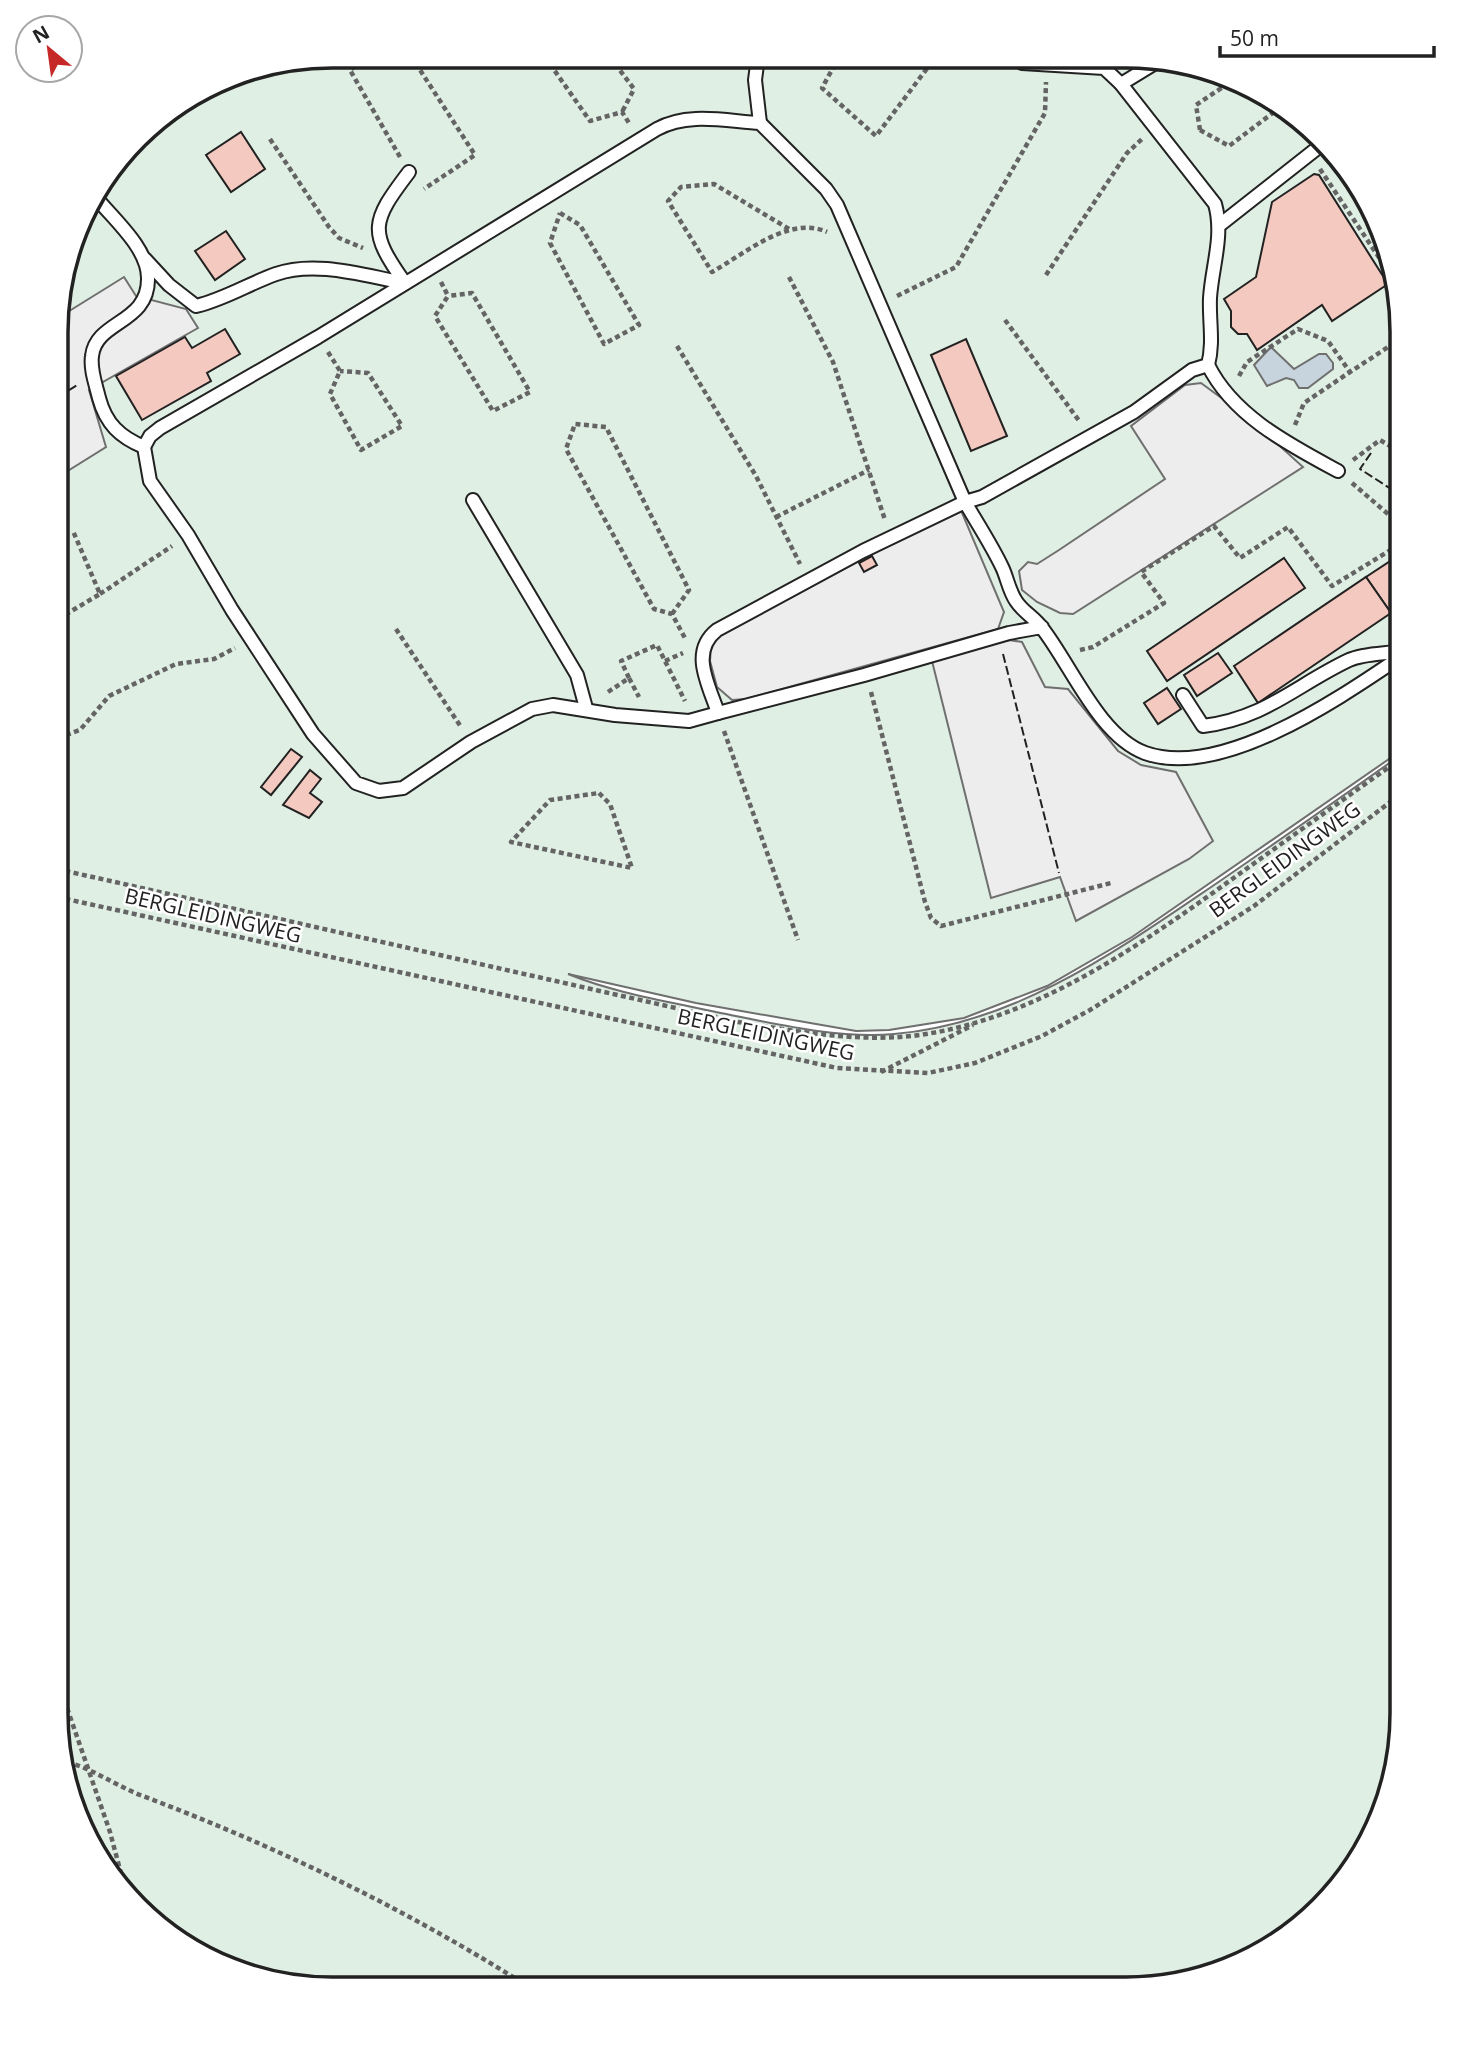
<svg xmlns="http://www.w3.org/2000/svg" width="1458" height="2045" viewBox="0 0 1458 2045" font-family="'Open Sans',sans-serif">
  <style>
    .green { fill: #e0efe3; stroke: #6f6f6f; stroke-width: 2 }
    .parking { fill: #ededed; stroke: #6f6f6f; stroke-width: 2 }
    .water { fill: #c7d3dd; stroke: #6f6f6f; stroke-width: 2 }
    .building { fill: #f3c9c0; stroke: #222; stroke-width: 2 }
    .lines { fill: none; stroke-linecap: round; stroke-linejoin: round }
    .lane-casing { stroke: #222; stroke-width: 16 }
    .path { stroke: #646464; stroke-width: 4.5; stroke-dasharray: 5 3.5; stroke-linecap: butt }
    .lane { stroke: #fff; stroke-width: 12 }
    .fence { stroke: #222; stroke-width: 2; stroke-dasharray: 9 3.5; stroke-linecap: butt }
    .labels { text-anchor: middle; stroke-width: 5; stroke-linejoin: round; paint-order: stroke }
    .street-label { font-size: 21px; fill: #222; stroke: #fff }
    .rim { fill: none; stroke: #222; stroke-width: 3.5 }
  </style>
  <rect width="100%" height="100%" fill="#fff"/>
  <path class="green" d="M333,56L1162,58L1231,77L1293,113L1374,211L1402,332V750L1132,937L1047,986L964,1018L889,1030L856,1031L696,1003L568,974C615,993 666,1001 716,1012C772,1023 836,1039 894,1034C1017,1024 1121,948 1220,881C1281,839 1342,797 1402,754L1401,1731L1387,1802L1355,1866L1307,1921L1247,1961L1126,1989L297,1987L227,1968L165,1932L84,1834L56,1713L58,296L93,195L151,124L243,71Z"/>
  <g class="parking">
    <path d="M124,277L136,296L186,309L198,328L89,390L106,447L58,477V318Z"/>
    <path d="M1201,383L1250,419L1303,467L1073,614L1060,613L1037,602L1022,590L1019,571L1028,562L1037,564L1059,550L1165,479L1131,426L1185,385Z"/>
    <path d="M960,508L1004,612L998,629L746,699L732,700L717,687L710,661L711,647L720,634Z"/>
    <path d="M1009,640L1022,642L1045,687L1068,689L1118,751L1141,765L1176,772L1213,841L1189,859L1076,921L1060,877L991,898L932,661Z"/>
  </g>
  <path class="water" d="M1271,347L1294,369L1319,354H1326L1333,363V369L1308,388H1299L1294,380L1286,378L1267,386L1254,365Z"/>
  <g class="building">
    <path d="M241,132L265,169L231,192L206,155Z"/>
    <path d="M1314,174L1319,175L1388,284L1332,321L1322,305L1257,350L1247,334H1238L1231,327V311L1224,299L1256,277L1272,202Z"/>
    <path d="M226,231L245,259L215,280L195,251Z"/>
    <path d="M225,329L240,354L207,373L211,381L142,420L116,376L185,337L192,348Z"/>
    <path d="M966,339L1007,436L971,451L931,355Z"/>
    <path d="M872,556L877,565L864,572L859,563Z"/>
    <path d="M1398,556L1402,562V606L1391,613L1366,577Z"/>
    <path d="M1284,558L1305,588L1167,681L1147,651Z"/>
    <path d="M1366,577L1391,613L1258,703L1234,666Z"/>
    <path d="M1218,653L1232,673L1197,696L1184,675Z"/>
    <path d="M1167,688L1181,709L1158,724L1144,703Z"/>
    <path d="M291,749L302,757L271,795L261,787Z"/>
    <path d="M310,770L321,779L310,793L322,802L309,818L283,805Z"/>
  </g>
  <g class="lines">
    <g class="lane-casing">
      <g id="lane">
        <path d="M758,57L755,80L760,123"/>
        <path d="M1121,84L1162,59"/>
        <path d="M93,194C111,217 148,247 148,278C149,324 96,320 92,356C90,370 96,385 99,398C106,424 120,437 144,447L150,481L188,535L232,610L313,734L356,783L379,791L403,788L471,742L532,709L553,705L615,715L689,721L718,713"/>
        <path d="M1221,224L1320,146"/>
        <path d="M145,259L169,285L196,306C225,299 248,284 276,274C316,260 365,276 405,283"/>
        <path d="M405,283C368,231 371,222 409,172"/>
        <path d="M1208,365C1233,416 1290,445 1338,471"/>
        <path d="M144,447L150,436L160,428L318,337L657,129C688,112 725,121 760,123L826,189L837,205L965,502L982,497L1134,412L1192,370L1208,365C1214,343 1209,321 1210,298C1212,266 1224,236 1215,204L1121,84L1104,68L1022,63L1015,58"/>
        <path d="M473,500L577,675L586,708"/>
        <path d="M1042,627L1009,633L864,675L718,713C709,685 689,652 717,630L863,551L965,502C977,523 991,544 1002,567C1007,577 1009,591 1016,601C1022,611 1035,618 1042,628C1071,665 1099,736 1145,753C1222,780 1341,697 1402,656"/>
        <path d="M1183,695L1203,726C1266,718 1296,685 1349,660C1364,653 1386,654 1402,651"/>
      </g>
    </g>
    <g class="path">
      <path d="M369,56L350,70L400,157"/>
      <path d="M411,56L475,155L424,189"/>
      <path d="M545,57L590,121L622,112L629,123"/>
      <path d="M610,57L634,89L622,112"/>
      <path d="M839,57L822,88L876,136L935,58"/>
      <path d="M1200,130L1229,146L1282,106"/>
      <path d="M1200,130L1196,105L1235,79"/>
      <path d="M270,139L329,227L339,238L363,248"/>
      <path d="M1320,169L1386,268"/>
      <path d="M560,213L580,225L639,325L604,344L550,243L560,213"/>
      <path d="M789,229L714,184L681,187L668,201L712,272C746,253 789,215 827,232"/>
      <path d="M1046,275L1127,153L1142,139"/>
      <path d="M789,277L833,362L885,520"/>
      <path d="M441,282L448,296L435,316L493,411L530,392L472,293L448,296"/>
      <path d="M897,296L956,267L1045,113L1046,82"/>
      <path d="M1005,320L1080,422"/>
      <path d="M677,346L756,476L800,564"/>
      <path d="M328,352L340,371L330,394L361,450L402,426L368,373L340,371"/>
      <path d="M1239,376L1247,362L1298,329L1328,341L1350,372L1402,338"/>
      <path d="M1295,425L1304,403L1350,372"/>
      <path d="M1353,460L1380,440L1402,453"/>
      <path d="M1352,483L1402,526"/>
      <path d="M776,517L869,470"/>
      <path d="M100,594L172,546"/>
      <path d="M672,614L689,590L606,427L575,424L566,449L654,609L672,614L686,640"/>
      <path d="M58,619L100,594L73,531"/>
      <path d="M396,629L461,727"/>
      <path d="M1080,650L1093,647L1164,603L1141,572L1214,526L1240,558L1288,527L1332,586L1402,543"/>
      <path d="M665,661L683,653"/>
      <path d="M629,678L621,661L657,645L685,701"/>
      <path d="M608,692L629,678L639,697"/>
      <path d="M871,692L925,902L931,918L941,926L1111,883"/>
      <path d="M724,731L798,940"/>
      <path d="M58,738L80,730L109,696L176,664L214,659L235,648"/>
      <path d="M599,793L610,804L632,868L511,842L550,800Z"/>
      <path d="M57,869L738,1022C796,1031 853,1042 912,1036C1036,1021 1143,943 1242,872C1295,834 1348,796 1402,758"/>
      <path d="M57,897L837,1068L928,1073L975,1063L1042,1036L1090,1010L1254,906L1402,793"/>
      <path d="M881,1072L973,1025"/>
      <path d="M56,1676L110,1832L123,1881"/>
      <path d="M67,1762C93,1769 115,1785 140,1795C276,1846 406,1909 529,1987"/>
    </g>
    <use href="#lane" class="lane"/>
    <g class="fence">
      <path d="M58,397L79,384"/>
      <path d="M1371,453L1360,469L1402,496"/>
      <path d="M1003,654L1059,873"/>
    </g>
  </g>
  <g class="labels">
    <g class="street-label">
      <text transform="translate(1285 860) rotate(-36)" y="7">BERGLEIDINGWEG</text>
      <text transform="translate(213 916) rotate(13)" y="7">BERGLEIDINGWEG</text>
      <text transform="translate(766 1035) rotate(12)" y="7">BERGLEIDINGWEG</text>
    </g>
  </g>
  <path d="M0 0H1458V2045H0ZM332 68H1126A264 264 0 0 1 1390 332V1713A264 264 0 0 1 1126 1977H332A264 264 0 0 1 68 1713V332A264 264 0 0 1 332 68Z" fill="#fff" fill-rule="evenodd"/>
  <path class="rim" d="M332 68H1126A264 264 0 0 1 1390 332V1713A264 264 0 0 1 1126 1977H332A264 264 0 0 1 68 1713V332A264 264 0 0 1 332 68Z"/>
  <g transform="translate(49 49) rotate(331)"><circle r="33" fill="#ffffff" stroke="#a7a7a7" stroke-width="2"/>
  <path d="M0-5L12 26L0 18L-12 26Z" fill="#c62828"/>
  <text y="-10" font-size="19" font-weight="bold" text-anchor="middle" fill="#222222">N</text>
  </g>
  <path d="M1220 46v10h214v-10" fill="none" stroke="#222222" stroke-width="3.5"/>
  <text x="1230" y="46" font-size="21" fill="#222222" stroke="#ffffff" stroke-width="5" paint-order="stroke">50 m</text>
</svg>
